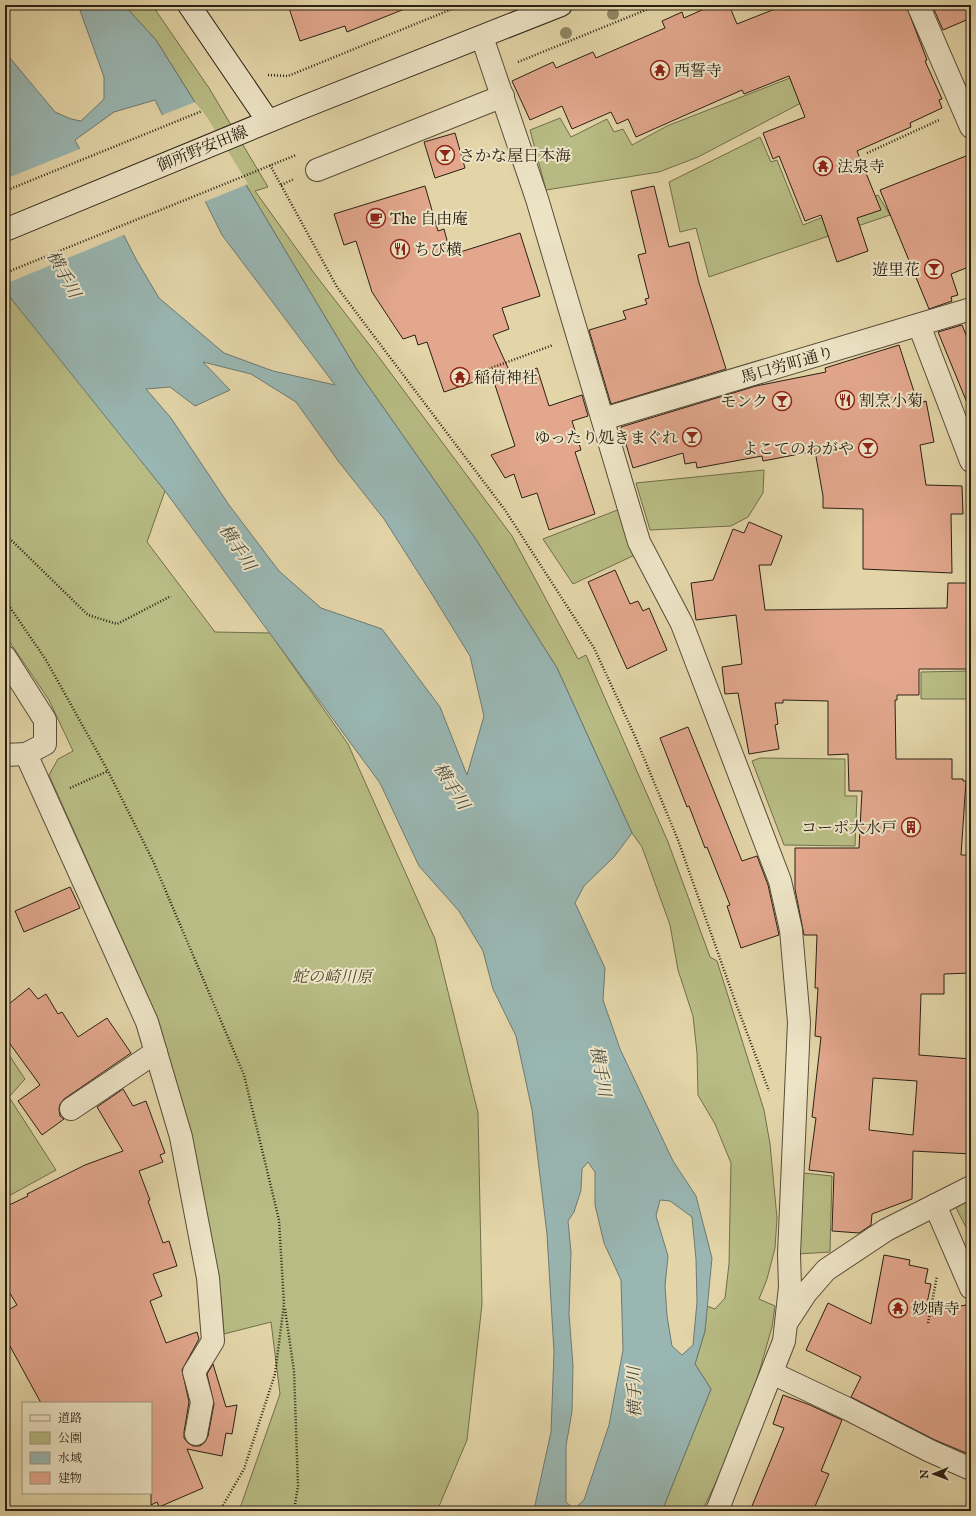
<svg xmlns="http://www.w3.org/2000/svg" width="976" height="1516" viewBox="0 0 976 1516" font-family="'IM FELL Great Primer','Noto Serif JP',serif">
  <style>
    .green { fill: #b8bc84; stroke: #716e4c }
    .water { fill: #99b6b2; stroke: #6d7a73; fill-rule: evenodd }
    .pier { fill: #e3d5a8 }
    .building { fill: #e2a78d; stroke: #2a2014; fill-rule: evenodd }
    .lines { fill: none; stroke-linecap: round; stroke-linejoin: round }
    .street-casing { stroke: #584d39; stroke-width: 24 }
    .secondary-casing { stroke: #2a2014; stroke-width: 24 }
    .path { stroke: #2a2014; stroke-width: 2.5; stroke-dasharray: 1 2; stroke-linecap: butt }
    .street { stroke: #ede4c6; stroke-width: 22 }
    .secondary { stroke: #ede4c6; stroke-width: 22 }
    .tree { fill: #918766 }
    .labels { text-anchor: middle; stroke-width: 4; stroke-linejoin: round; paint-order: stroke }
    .poi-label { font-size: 16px; fill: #2a2014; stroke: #ede4c6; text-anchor: start }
    .street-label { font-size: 16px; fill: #2a2014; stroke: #ede4c6 }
    .park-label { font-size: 16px; font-style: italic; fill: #4e4730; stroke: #ede4c6 }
    .water-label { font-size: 17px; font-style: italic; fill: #4b4d43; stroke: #ede4c6 }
  </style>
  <rect width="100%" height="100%" fill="#e3d5a8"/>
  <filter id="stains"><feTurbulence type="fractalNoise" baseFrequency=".005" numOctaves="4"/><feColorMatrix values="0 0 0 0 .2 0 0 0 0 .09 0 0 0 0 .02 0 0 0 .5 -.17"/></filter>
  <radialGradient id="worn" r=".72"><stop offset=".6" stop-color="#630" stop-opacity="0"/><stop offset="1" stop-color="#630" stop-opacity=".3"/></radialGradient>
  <g class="green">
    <path d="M124,5H152L209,88L268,187L255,191L314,273L378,356L512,536L578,659L586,655L668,842L710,957L717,961L764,1110L770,1144L777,1218L775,1248L767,1279L759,1299L775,1306L772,1327L760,1369L739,1435L702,1511H662L711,1389L695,1364L705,1331L707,1306L715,1309L725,1298L729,1264L731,1163L715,1124L698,1095L697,1053L693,1016L678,970L670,925L642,847L632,833L557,668L477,541L357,370L231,160L156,40Z"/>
    <path d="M790,78L803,102L698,157L659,172L546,190L530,130L560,118L571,137L607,119L614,132L623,129L632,145L667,126Z"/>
    <path d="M760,137L771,162L777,160L803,225L878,195L890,215L709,277L696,228L680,232L669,182Z"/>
    <path d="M5,291L84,388L165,491L147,542L215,632L270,633L348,744L435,939L478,1113L482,1304L467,1440L437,1511H239L280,1394L271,1322L224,1334L221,1298L205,1204L187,1118L140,979L49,775L58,759L73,751L49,700L5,635Z"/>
    <path d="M764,470L763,493L748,517L731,526L650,530L636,483Z"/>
    <path d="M620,509L639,553L573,584L543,539Z"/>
    <path d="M971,671V699H921V672Z"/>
    <path d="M760,758L845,759V796H857L855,846L784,845L752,761Z"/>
    <path d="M5,1049L25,1079L9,1097L56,1170L5,1198Z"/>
    <path d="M803,1173L832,1176L830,1252L798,1254Z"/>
    <path d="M971,1195V1237L954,1204Z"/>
  </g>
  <path class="water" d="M78,5H124L156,40L231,160L357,370L477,541L557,668L632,833L614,857L584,886L575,903L605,968L603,1000L620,1049L673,1161L696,1196L712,1258L705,1331L695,1364L711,1389L662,1511H533L535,1505L551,1432L554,1352L547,1234L532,1110L516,1036L493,989L483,951L459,911L419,866L380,783L165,491L5,291V52L55,112L71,119L81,121L104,99V77ZM155,100L222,235L335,385L273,371L224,353L159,298L137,261L75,140L114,112ZM203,362L251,374L296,402L339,462L384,519L430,591L470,656L484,716L467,775L440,707L382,629L321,608L279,571L229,505L171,418L146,389L170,387L195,406L230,390ZM588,1162L595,1172V1205L604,1243L621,1280L623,1350L609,1425L584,1500L574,1509L566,1502V1446L572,1411L573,1366L569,1314L571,1252L568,1221L574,1212L581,1190L582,1169ZM660,1200L670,1201L692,1217L696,1259L697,1302L693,1345L682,1355L672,1346L667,1316L665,1286L668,1256L656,1216Z"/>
  <g class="pier">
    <path d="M195,102L207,117L248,184L204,202L160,116Z"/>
    <path d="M82,148L126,234L5,284V179Z"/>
  </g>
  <g class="building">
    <path d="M288,5H411L412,6L347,32L345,26L300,41Z"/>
    <path d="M713,5H729L737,24L785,5H906L927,60L925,61L942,99L939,100L942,108L910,123L911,127L857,151L881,210L857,218L868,251L837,262L821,215L805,221L779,156L773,159L763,133L805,117L789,76L744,94L742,90L636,137L628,119L617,124L611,112L572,129L562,106L530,120L512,81L553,62L556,68L593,52L596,58L665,28L662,21L682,12L684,18Z"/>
    <path d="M932,5H971V18L943,30Z"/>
    <path d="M455,133L465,168L435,178L424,142Z"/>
    <path d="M971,154V266L951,274L958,295L951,297L952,301L929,309L880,190Z"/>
    <path d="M425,186L438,231L444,229L451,255L520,233L540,296L502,308L509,329L493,335L509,370L444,392L427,342L418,345L415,335L403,339L372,292L356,241L344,245L334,214Z"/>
    <path d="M654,186L669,247L689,242L699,283L726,369L611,404L589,330L626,319L623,311L647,304L645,299L649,298L638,255L646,253L631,191Z"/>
    <path d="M962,325L971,347L970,410L938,332Z"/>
    <path d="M899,345L918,404L926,401L934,442L920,445L926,485L962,486L963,514H951L952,573L863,569V509L823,508V496L815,451L763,461L762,456L697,468L696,462L685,464L683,453L633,468L621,427L756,386L826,372L825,368Z"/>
    <path d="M537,368L549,406L582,395L588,416L572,421L581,450L575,452L595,514L549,530L537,493L522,498L514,474L505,478L491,455L515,446L494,382Z"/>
    <path d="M749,522L782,536L771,565H759L765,610L947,608L948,583H971V669H919V695H897V700H895L896,759H952V779H963V781H966L961,855H971V973L944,974V994H921L919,1055L971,1059V1154L913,1151L912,1199L872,1214L871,1225L859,1233L832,1231L834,1173L809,1170L816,1118L812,1117L821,1037L815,1036L818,988H815L817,935H804L795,889V848H859L862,791H849L848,754L828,755V701L783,700V703H775L778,724L775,725L779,749L749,754L738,693L725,694L722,667L742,664L736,615L696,620L691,583L713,580L733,529L744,533ZM873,1078L917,1081L913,1135L869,1130Z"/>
    <path d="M615,570L630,604L638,601L643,611L649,608L667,650L627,669L588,582Z"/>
    <path d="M688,727L742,861L757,856L768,885L779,935L741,948L727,906L730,905L707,847L705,848L689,806L687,807L660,738Z"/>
    <path d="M70,887L80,908L24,932L15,911Z"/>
    <path d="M29,988L38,999L46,994L58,1014L62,1012L78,1037L107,1018L131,1053L64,1099L60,1104L59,1109L60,1116L64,1119L42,1135L18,1101L40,1085L5,1037V1007Z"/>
    <path d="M123,1089L133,1106L146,1101L165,1153L160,1155L163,1162L139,1171L150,1200L148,1201L163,1243L169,1241L177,1266L153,1274L162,1296L150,1301L166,1343L197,1332L199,1339L182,1370L189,1402L184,1432V1438L188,1443L193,1446H200L205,1442L208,1436L214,1404L207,1374L213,1364L226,1407L237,1405L232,1434L226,1433L222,1456L187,1449L203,1488L159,1507L157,1502L151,1505V1403H41L5,1337V1312L17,1305L5,1285V1207L28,1196L27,1194L85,1165L123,1151L97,1107Z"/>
    <path d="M884,1255L910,1260L909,1265L928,1269L925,1283L931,1284L925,1313L971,1304V1455L935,1440L851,1397L861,1377L806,1350L828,1303L871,1324Z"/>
    <path d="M783,1395L810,1405L842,1420L821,1471L829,1474L813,1511H750L784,1428L773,1424Z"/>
  </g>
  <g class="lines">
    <g class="street-casing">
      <g id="street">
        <path d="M918,5L971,127"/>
        <path d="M482,37L537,199L639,542L682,624L780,881L791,930L799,1022L789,1254L790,1287L784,1341L717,1511"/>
        <path d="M317,170L503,96"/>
        <path d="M919,325L971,461"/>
        <path d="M603,419L971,309"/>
        <path d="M5,657L45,720V744L26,754L5,755"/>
        <path d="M26,754L147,1022L181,1137L208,1278L213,1341L194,1372L202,1402L196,1434"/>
        <path d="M71,1109L156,1052"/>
        <path d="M935,1205L971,1288"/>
        <path d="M787,1322L806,1293L826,1270L886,1230L971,1187"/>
        <path d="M772,1373L848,1409L930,1451L971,1469"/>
      </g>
    </g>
    <g class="secondary-casing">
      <g id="secondary">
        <path d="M189,5L268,121"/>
        <path d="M5,230L301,108L561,5"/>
      </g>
    </g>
    <g class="path">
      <path d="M518,62L658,5"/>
      <path d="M268,75L288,76L462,5"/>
      <path d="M867,153L939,120"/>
      <path d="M270,165L337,287L505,510L594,648L634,734L678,840L735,1001L769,1091"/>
      <path d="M281,185L294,179"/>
      <path d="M5,191L202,111"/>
      <path d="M5,273L296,155"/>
      <path d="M486,370L553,345"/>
      <path d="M5,534L88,615L117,624L171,596"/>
      <path d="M5,600L46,660L108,771L153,861L244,1075L279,1220L284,1304L275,1374L244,1469L222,1507L215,1511"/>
      <path d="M70,788L108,771"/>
      <path d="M285,1309L294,1371L298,1486L294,1511"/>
      <path d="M928,1323L937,1276"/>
    </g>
    <use href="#street" class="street"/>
    <use href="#secondary" class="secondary"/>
  </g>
  <g class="tree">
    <circle cx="613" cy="14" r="6"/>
    <circle cx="566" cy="33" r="6"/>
  </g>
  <defs>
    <g id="temple-ring" transform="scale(1)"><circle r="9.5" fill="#ede4c6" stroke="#8f2418" stroke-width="1.5"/><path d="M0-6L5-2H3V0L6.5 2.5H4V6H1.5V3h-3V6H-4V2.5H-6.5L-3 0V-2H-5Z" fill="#8f2418"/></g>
    <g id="bar-ring" transform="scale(1)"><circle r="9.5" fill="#ede4c6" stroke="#8f2418" stroke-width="1.5"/><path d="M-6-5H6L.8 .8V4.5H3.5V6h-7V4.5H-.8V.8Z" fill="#8f2418"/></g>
    <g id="cafe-ring" transform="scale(1)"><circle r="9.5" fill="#ede4c6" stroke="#8f2418" stroke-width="1.5"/><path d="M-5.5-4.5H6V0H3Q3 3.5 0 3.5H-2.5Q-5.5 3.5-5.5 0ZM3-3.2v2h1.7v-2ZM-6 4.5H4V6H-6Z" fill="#8f2418"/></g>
    <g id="restaurant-ring" transform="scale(1)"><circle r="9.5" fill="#ede4c6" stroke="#8f2418" stroke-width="1.5"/><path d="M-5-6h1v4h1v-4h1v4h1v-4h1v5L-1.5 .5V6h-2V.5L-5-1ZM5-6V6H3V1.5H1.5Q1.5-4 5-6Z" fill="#8f2418"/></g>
    <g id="building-ring" transform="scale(1)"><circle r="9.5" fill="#ede4c6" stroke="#8f2418" stroke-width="1.5"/><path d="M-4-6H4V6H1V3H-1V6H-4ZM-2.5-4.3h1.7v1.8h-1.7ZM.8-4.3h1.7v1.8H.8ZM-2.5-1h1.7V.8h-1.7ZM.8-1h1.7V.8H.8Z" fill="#8f2418"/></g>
  </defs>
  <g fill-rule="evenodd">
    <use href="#temple-ring" x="660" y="70"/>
    <use href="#bar-ring" x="445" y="155"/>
    <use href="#temple-ring" x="823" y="166"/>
    <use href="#cafe-ring" x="376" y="218"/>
    <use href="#restaurant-ring" x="400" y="249"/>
    <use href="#bar-ring" x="934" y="269"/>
    <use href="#temple-ring" x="460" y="377"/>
    <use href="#restaurant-ring" x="845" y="400"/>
    <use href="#bar-ring" x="782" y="401"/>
    <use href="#bar-ring" x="692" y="437"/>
    <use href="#bar-ring" x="868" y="448"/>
    <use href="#building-ring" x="911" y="827"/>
    <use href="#temple-ring" x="898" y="1308"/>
  </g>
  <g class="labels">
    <g class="poi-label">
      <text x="674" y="76">西誓寺</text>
      <text x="459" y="161">さかな屋日本海</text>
      <text x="837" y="172">法泉寺</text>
      <text x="390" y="224">The 自由庵</text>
      <text x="414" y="255">ちび横</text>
      <text x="920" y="275" text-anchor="end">遊里花</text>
      <text x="474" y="383">稲荷神社</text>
      <text x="859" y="406">割烹小菊</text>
      <text x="768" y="407" text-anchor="end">モンク</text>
      <text x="678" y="443" text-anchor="end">ゆったり処きまぐれ</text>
      <text x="854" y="454" text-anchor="end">よこてのわがや</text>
      <text x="897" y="833" text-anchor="end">コーポ大水戸</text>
      <text x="912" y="1314">妙晴寺</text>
    </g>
    <g class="street-label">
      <text transform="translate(202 148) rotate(-22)" y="6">御所野安田線</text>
      <text transform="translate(787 364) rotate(-16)" y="6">馬口労町通り</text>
    </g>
    <g class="park-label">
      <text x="332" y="982">蛇の崎川原</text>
    </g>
    <g class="water-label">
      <text transform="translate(64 274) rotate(61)" y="6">横手川</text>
      <text transform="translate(238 547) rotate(57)" y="6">横手川</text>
      <text transform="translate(452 786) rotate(58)" y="6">横手川</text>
      <text transform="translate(601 1071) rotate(80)" y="6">横手川</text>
      <text transform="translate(634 1392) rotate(-91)" y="6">横手川</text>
    </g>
  </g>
  <rect width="976" height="1516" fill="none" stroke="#e3d5a8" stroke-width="20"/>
  <rect x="6" y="6" width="964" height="1504" fill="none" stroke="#2a2014" stroke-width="2"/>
  <rect x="10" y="10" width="956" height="1496" fill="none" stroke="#2a2014"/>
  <rect x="22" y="1402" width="130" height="92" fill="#ede4c6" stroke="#9f967f"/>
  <rect x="30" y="1415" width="20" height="6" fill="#ede4c6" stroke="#9f967f"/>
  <text x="58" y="1422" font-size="12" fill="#2a2014">道路</text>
  <rect x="30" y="1432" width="20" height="12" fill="#b8bc84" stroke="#9f967f"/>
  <text x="58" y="1442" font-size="12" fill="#2a2014">公園</text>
  <rect x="30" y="1452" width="20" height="12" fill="#99b6b2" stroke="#9f967f"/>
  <text x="58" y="1462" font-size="12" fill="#2a2014">水域</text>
  <rect x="30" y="1472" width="20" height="12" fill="#e2a78d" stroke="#9f967f"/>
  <text x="58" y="1482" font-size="12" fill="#2a2014">建物</text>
  <g transform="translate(934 1474) rotate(269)" stroke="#ede4c6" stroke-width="3" paint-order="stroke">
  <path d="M0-3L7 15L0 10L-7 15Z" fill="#2a2014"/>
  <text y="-6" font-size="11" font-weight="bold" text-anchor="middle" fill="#2a2014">N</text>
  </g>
  <rect width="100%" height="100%" filter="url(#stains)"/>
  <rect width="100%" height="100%" fill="url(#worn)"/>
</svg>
